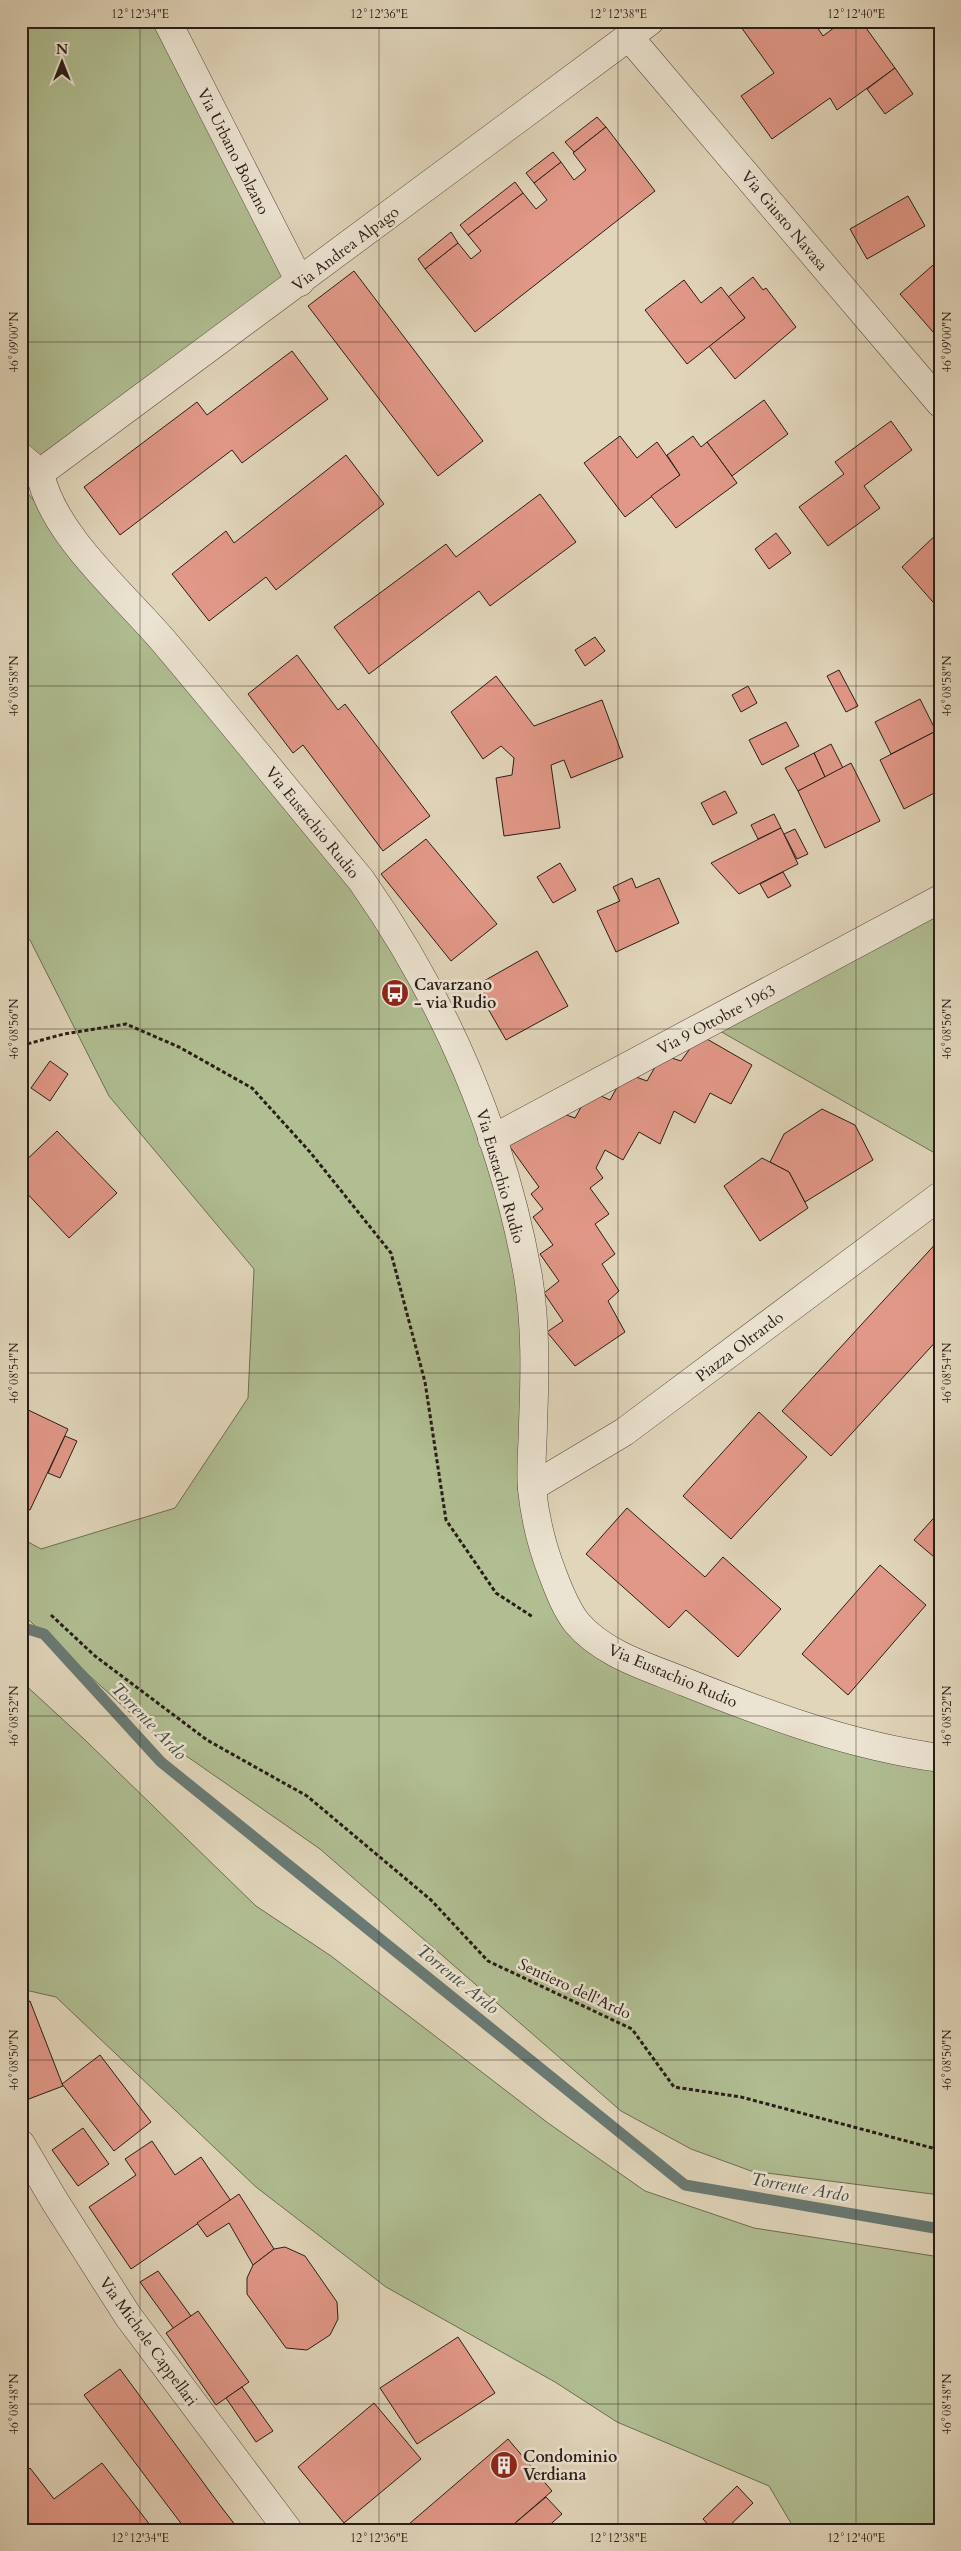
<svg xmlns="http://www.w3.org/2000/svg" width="961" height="2551" viewBox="0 0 961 2551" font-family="Cardo,serif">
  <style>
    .green { fill: #b0be92; stroke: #6c6e55 }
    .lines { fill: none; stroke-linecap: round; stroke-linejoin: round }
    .stream { stroke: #697a74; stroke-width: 11 }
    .building { fill: #e29888; stroke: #291d18 }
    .minor-casing { stroke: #574b40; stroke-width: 29 }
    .tertiary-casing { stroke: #574b40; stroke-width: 29 }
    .path { stroke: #291d18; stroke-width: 3; stroke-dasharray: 4 2.5; stroke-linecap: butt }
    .minor { stroke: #ece4d2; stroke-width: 28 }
    .tertiary { stroke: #ece4d2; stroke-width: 28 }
    .ticks { fill: none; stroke: #291d18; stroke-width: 1; stroke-opacity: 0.45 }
    .labels { text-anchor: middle; stroke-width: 5; stroke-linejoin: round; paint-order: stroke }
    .street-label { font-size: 16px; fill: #291d18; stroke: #ece4d2 }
    .poi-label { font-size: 16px; font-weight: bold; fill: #291d18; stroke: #ece4d2; text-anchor: start }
    .water-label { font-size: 18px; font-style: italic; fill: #494c46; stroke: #ece4d2 }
    .neatline { fill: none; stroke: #291d18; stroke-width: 2 }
    .ticks-label { font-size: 12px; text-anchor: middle; fill: #291d18 }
  </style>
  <rect width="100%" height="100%" fill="#e1d5ba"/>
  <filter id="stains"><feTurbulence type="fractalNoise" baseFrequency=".004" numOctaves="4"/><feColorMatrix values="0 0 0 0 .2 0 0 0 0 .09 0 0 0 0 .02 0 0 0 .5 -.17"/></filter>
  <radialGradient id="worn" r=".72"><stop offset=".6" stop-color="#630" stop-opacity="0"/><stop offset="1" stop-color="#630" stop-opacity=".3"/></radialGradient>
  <g class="green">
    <path d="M21,21H178L310,286L251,331L21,483Z"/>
    <path d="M21,485L351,885L430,1013L482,1141L517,1251L545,1578L600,1634L865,1737L940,1753V2195L751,2171L691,2149L621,2111L320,1849L149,1730L21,1613V1538L41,1549L175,1508L248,1398L254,1269L109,1096L30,940L21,932Z"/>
    <path d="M940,909V1156L711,1026Z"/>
    <path d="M21,1681L84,1739L256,1906L331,1956L548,2123L645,2191L754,2228L940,2257V2530H795L769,2486L617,2422L555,2382L386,2287L256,2187L56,1997L21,1989Z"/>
  </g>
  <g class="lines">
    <path class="stream" d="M21,1627L44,1634L161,1762L685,2185L940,2229"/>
  </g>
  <g class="building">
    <path d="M749,21H813L823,36L843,21H861L895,68L837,110L830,98L772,139L741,96L774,73L741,27Z"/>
    <path d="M895,68L913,94L885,114L867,89Z"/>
    <path d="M597,117L606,127L574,152L565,142Z"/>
    <path d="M606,127L655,191L475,332L425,269L458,243L471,259L481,251L468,235L523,193L536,209L547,200L534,183L561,162L574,180L586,170L573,153Z"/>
    <path d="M553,152L561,162L534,183L526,173Z"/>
    <path d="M515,182L523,193L468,235L460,225Z"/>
    <path d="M908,196L925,226L867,259L850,229Z"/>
    <path d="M451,232L458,243L425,269L418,259Z"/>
    <path d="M940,259V340L900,294Z"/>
    <path d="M354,271L483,441L438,476L308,306Z"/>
    <path d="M753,277L763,290L766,288L796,327L735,379L709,346L745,318L728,297Z"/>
    <path d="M684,280L701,303L721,287L745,318L687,364L645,310Z"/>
    <path d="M292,351L328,399L242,463L232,450L120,535L84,487L197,402L207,415Z"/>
    <path d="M764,400L788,434L732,476L707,442Z"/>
    <path d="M891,421L912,450L864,486L880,508L828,546L799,507L844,474L835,462Z"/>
    <path d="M620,436L637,458L657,442L680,475L625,517L584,463Z"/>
    <path d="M693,436L701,447L707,442L737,483L676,528L651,496L680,475L667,455Z"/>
    <path d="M346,455L384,504L276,590L266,577L209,621L172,574L226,531L234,543Z"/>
    <path d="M540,494L576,542L490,606L479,591L369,674L334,627L446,544L456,557Z"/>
    <path d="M940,531V610L902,567Z"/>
    <path d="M776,533L791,553L769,569L755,549Z"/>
    <path d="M595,637L605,651L585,666L575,650Z"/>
    <path d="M297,655L338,710L345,704L430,816L383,851L303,745L293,753L248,694Z"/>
    <path d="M839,670L858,706L846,712L827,676Z"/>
    <path d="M496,676L534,726L602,700L623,757L571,778L564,760L551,765L560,828L504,836L496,778L512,775L514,758L501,746L483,759L451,712Z"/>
    <path d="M748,686L757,703L741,712L732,695Z"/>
    <path d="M920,699L936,731L891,754L875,722Z"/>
    <path d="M786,722L799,746L762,765L749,740Z"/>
    <path d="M940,729V790L904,809L880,760Z"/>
    <path d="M831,744L843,768L825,777L814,753Z"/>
    <path d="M814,753L825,777L798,791L785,768Z"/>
    <path d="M851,763L880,821L825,848L798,791Z"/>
    <path d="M725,791L737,813L713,825L701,803Z"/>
    <path d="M774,814L781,828L758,839L751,825Z"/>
    <path d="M781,828L798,864L739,894L711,863Z"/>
    <path d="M795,829L808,854L797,859L784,834Z"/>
    <path d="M426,839L497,924L451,961L381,874Z"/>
    <path d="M560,863L576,890L553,903L537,877Z"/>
    <path d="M783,872L791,886L768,898L760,884Z"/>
    <path d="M632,878L636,888L659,878L679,923L616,952L597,911L620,901L613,887Z"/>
    <path d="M537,951L568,1006L506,1040L475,986Z"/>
    <path d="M700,1035L752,1065L731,1104L710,1093L695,1123L674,1111L660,1144L639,1132L623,1160L605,1150L596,1168L603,1178L590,1188L609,1214L595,1224L615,1254L602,1264L619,1291L608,1301L625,1332L575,1366L547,1332L563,1321L544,1293L559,1281L540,1254L553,1245L533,1217L543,1209L531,1194L539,1187L508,1144L555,1111L575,1118L590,1091L610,1100L625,1073L647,1081L662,1055L681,1061Z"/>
    <path d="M50,1061L68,1074L50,1101L31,1088Z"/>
    <path d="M822,1109L855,1125L873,1160L805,1202L789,1172L770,1162L784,1134Z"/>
    <path d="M57,1131L117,1193L69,1238L21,1187V1165Z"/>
    <path d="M762,1158L789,1172L808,1208L760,1241L724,1186Z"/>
    <path d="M940,1239V1337L831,1456L782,1411Z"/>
    <path d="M24,1408L68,1429L30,1510L21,1506V1414Z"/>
    <path d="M759,1412L807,1457L731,1539L683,1496Z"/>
    <path d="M65,1436L77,1441L60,1478L48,1473Z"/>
    <path d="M627,1508L705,1577L723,1557L781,1609L738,1657L686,1610L669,1628L586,1554Z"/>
    <path d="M940,1511V1562L914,1540Z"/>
    <path d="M880,1565L926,1605L848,1695L802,1654Z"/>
    <path d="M30,2001L63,2086L21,2102V2004Z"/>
    <path d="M100,2055L151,2122L114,2151L62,2084Z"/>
    <path d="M83,2128L109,2164L78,2186L52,2150Z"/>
    <path d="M152,2141L175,2175L201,2157L231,2201L131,2269L89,2207L136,2175L125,2159Z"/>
    <path d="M239,2194L274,2249L253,2265L229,2223L207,2237L197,2223Z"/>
    <path d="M285,2247L305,2256L337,2302L338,2319L330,2335L307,2350L286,2348L247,2294V2278L253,2265L274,2249Z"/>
    <path d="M158,2271L191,2316L174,2329L140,2282Z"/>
    <path d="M198,2311L249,2382L216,2405L166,2333Z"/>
    <path d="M458,2337L495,2393L417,2444L380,2388Z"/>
    <path d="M120,2369L219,2504L239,2530H186L84,2395Z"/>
    <path d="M242,2387L273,2431L256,2442L226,2398Z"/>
    <path d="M374,2403L421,2459L344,2523L298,2467Z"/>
    <path d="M508,2439L552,2491L507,2530H402Z"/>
    <path d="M102,2463L154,2530H21V2475L30,2468L54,2499Z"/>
    <path d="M737,2486L753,2503L725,2530H713L703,2519Z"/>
    <path d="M546,2497L562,2514L544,2530H507Z"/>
  </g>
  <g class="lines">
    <g class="minor-casing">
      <g id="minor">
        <path d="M629,37L940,403"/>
        <path d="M21,457L40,473"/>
        <path d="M492,1139L940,899"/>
        <path d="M532,1487L624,1432L940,1196"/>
        <path d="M21,2144L54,2200L128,2316L288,2530"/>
      </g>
    </g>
    <g class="tertiary-casing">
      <g id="tertiary">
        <path d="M167,21L300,282"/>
        <path d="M650,21L40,473C53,536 125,595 166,644C232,722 296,802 361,880C444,998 503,1134 528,1276C536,1325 535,1374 533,1424C533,1445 530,1468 532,1489C535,1519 542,1547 553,1575C559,1591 566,1609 577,1623C603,1654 648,1667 685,1682C768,1715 851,1746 940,1758"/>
      </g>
    </g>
    <g class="path">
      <path d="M21,1055L27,1044L64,1034L126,1024L179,1047L252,1088L310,1152L391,1253L425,1382L446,1520L496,1593L533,1617"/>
      <path d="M51,1615L95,1656L207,1740L307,1796L431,1900L488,1961L632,2029L674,2087L741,2097L940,2150"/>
    </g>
    <use href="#minor" class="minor"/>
    <use href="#tertiary" class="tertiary"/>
  </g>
  <path class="ticks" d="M140,21V2530M379,21V2530M618,21V2530M856,21V2530M21,342H940M21,686H940M21,1029H940M21,1373H940M21,1716H940M21,2060H940M21,2404H940"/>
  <defs>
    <g id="bus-disc" transform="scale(1.4375)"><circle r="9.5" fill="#8f2418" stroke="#ece4d2"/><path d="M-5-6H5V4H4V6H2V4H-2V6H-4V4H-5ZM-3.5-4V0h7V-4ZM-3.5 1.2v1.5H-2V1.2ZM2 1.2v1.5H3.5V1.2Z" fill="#fff"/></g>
    <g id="building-disc" transform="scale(1.4375)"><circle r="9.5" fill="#8f2418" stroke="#ece4d2"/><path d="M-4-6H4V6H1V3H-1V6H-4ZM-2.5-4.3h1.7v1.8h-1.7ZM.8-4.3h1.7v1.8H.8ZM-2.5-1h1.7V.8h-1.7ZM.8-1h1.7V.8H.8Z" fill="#fff"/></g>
  </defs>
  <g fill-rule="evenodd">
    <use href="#bus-disc" x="395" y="993"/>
    <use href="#building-disc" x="504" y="2465"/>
  </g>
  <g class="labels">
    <g class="street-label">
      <text transform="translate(234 151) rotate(63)" y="6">Via Urbano Bolzano</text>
      <text transform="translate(785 220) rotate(50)" y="6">Via Giusto Navasa</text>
      <text transform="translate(345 248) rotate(-37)" y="6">Via Andrea Alpago</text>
      <text transform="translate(313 822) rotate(51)" y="6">Via Eustachio Rudio</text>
      <text transform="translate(716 1019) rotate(-28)" y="6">Via 9 Ottobre 1963</text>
      <text transform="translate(501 1176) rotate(74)" y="6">Via Eustachio Rudio</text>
      <text transform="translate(739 1346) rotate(-37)" y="6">Piazza Oltrardo</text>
      <text transform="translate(673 1675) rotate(23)" y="6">Via Eustachio Rudio</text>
      <text transform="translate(575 1988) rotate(25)" y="6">Sentiero dell'Ardo</text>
      <text transform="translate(149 2341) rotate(54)" y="6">Via Michele Cappellari</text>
    </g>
    <g class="poi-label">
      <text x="414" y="990">Cavarzano<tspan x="414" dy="18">- via Rudio</tspan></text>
      <text x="523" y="2462">Condominio<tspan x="523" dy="18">Verdiana</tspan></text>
    </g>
    <g class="water-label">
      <text transform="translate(149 1721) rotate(46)" y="6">Torrente Ardo</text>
      <text transform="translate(458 1979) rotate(39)" y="6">Torrente Ardo</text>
      <text transform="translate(800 2187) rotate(10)" y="6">Torrente Ardo</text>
    </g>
  </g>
  <rect width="961" height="2551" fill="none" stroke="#e1d5ba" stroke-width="55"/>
  <g transform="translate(62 62)" stroke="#ece4d2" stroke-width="4" paint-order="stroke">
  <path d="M0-4L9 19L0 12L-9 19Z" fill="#291d18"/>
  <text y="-8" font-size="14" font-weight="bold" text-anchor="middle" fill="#291d18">N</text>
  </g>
  <rect x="28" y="28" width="906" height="2496" class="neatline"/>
  <g class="ticks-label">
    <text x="140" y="18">12°12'34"E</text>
    <text x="379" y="18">12°12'36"E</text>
    <text x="618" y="18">12°12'38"E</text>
    <text x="856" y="18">12°12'40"E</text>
    <text transform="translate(14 342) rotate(-90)" y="4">46°09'00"N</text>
    <text transform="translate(947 342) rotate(-90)" y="4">46°09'00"N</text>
    <text transform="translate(14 686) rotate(-90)" y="4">46°08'58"N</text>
    <text transform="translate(947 686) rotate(-90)" y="4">46°08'58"N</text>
    <text transform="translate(14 1029) rotate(-90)" y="4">46°08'56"N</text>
    <text transform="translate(947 1029) rotate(-90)" y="4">46°08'56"N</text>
    <text transform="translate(14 1373) rotate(-90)" y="4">46°08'54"N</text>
    <text transform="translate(947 1373) rotate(-90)" y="4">46°08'54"N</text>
    <text transform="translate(14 1716) rotate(-90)" y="4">46°08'52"N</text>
    <text transform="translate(947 1716) rotate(-90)" y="4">46°08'52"N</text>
    <text transform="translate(14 2060) rotate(-90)" y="4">46°08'50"N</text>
    <text transform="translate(947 2060) rotate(-90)" y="4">46°08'50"N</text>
    <text transform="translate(14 2404) rotate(-90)" y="4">46°08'48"N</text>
    <text transform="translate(947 2404) rotate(-90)" y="4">46°08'48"N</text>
    <text x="140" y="2542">12°12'34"E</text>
    <text x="379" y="2542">12°12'36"E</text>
    <text x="618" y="2542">12°12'38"E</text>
    <text x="856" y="2542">12°12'40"E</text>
  </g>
  <rect width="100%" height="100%" filter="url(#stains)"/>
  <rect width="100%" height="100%" fill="url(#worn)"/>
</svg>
